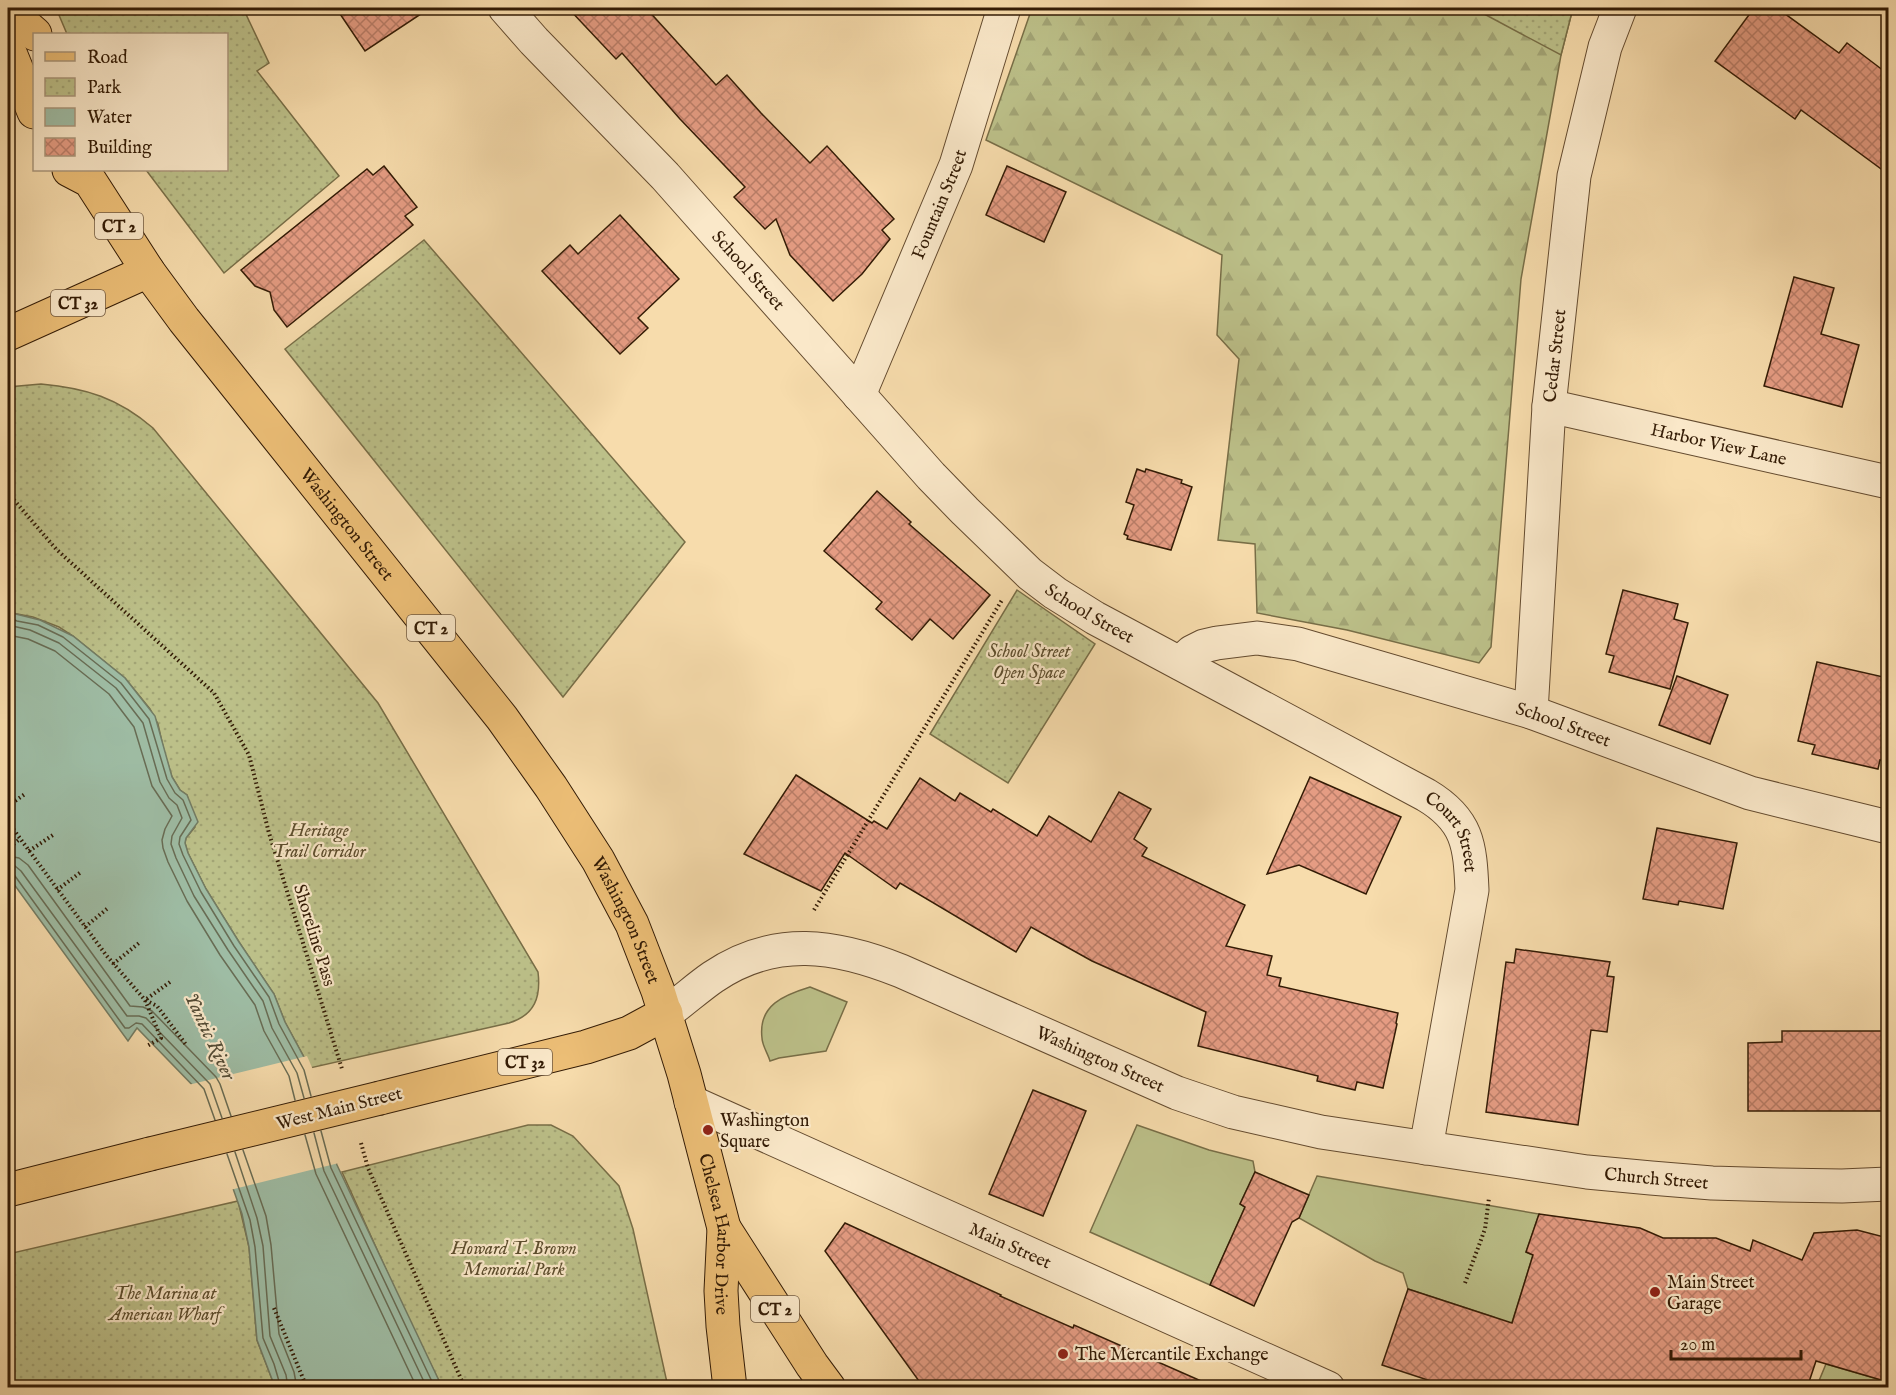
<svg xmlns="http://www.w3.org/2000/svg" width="1896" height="1395" viewBox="0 0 1896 1395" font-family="'IM FELL English',serif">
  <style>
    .green { fill: #bcc089; stroke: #786e47; stroke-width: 1.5 }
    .forest { fill: url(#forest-firs); stroke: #786e47; stroke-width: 1.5 }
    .park { fill: url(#park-dots); stroke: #786e47; stroke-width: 1.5 }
    .water { fill: #9ebca4; stroke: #737c64; stroke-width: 1.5 }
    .pier { fill: #f7dcac }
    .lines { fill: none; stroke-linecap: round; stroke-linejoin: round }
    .shore { stroke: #686c54; stroke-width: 1.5 }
    .building { fill: url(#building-cross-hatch); stroke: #331b05; stroke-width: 1.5 }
    .minor-casing { stroke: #644b2f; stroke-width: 35 }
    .major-casing { stroke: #331b05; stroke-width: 35 }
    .highway-casing { stroke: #331b05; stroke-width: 35 }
    .path { stroke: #331b05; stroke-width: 4; stroke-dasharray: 1.5 3; stroke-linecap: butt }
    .minor { stroke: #fae8c9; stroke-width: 33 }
    .major { stroke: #ecbe76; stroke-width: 33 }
    .highway { stroke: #ecbe76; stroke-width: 33 }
    .major-bridge-casing { stroke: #331b05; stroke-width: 35; stroke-linecap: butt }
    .major-bridge { stroke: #ecbe76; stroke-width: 33 }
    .poi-dot { fill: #8f2418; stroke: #fae8c9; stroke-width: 2 }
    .labels { text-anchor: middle; stroke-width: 4.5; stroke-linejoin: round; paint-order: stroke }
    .shield { fill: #fae8c9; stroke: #6f5840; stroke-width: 1.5 }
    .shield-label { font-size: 16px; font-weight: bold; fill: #331b05 }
    .street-label { font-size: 18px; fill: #331b05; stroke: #fae8c9 }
    .park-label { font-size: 18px; font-style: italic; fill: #5c4d2d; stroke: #fae8c9 }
    .poi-label { font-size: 18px; fill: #331b05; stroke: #fae8c9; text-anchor: start }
    .water-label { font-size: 20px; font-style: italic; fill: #534b35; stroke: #fae8c9 }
  </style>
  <defs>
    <pattern id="forest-firs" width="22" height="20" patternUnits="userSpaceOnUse" patternTransform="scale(1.5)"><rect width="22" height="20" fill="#bcc089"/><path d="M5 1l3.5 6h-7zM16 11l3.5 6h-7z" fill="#a2a475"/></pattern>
    <pattern id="park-dots" width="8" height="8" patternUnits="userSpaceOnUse" patternTransform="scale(1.5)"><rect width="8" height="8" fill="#bcc089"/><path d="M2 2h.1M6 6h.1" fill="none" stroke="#a2a475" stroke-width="1.8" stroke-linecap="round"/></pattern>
    <pattern id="building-cross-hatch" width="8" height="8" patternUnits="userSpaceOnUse" patternTransform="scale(1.5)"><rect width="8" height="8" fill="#e59c83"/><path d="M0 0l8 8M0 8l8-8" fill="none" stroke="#ba7e69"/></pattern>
  </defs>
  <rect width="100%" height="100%" fill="#f7dcac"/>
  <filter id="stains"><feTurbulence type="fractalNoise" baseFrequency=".00333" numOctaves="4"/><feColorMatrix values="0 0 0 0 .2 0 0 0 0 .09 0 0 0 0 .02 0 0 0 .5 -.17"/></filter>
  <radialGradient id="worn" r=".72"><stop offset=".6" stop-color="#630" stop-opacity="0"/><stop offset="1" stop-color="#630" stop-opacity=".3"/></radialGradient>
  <g class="green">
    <path d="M810,987L847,1002L826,1051L779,1058L770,1061C768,1054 762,1045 762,1038C758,1005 784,995 810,987Z"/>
    <path d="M1137,1125L1209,1150L1253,1161L1255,1172L1240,1204L1245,1207L1210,1285L1090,1232Z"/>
    <path d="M1317,1176L1539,1214L1526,1252L1533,1255L1505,1345L1494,1317L1408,1289L1403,1273L1375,1261L1299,1218Z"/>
    <path d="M1826,1364L1888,1382V1387L1816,1388Z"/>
  </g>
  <path class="forest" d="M1032,8H1573L1561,55L1521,279L1491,647L1479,663L1347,630L1257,613L1255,544L1218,540L1239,359L1217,335L1222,255L986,140Z"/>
  <g class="park">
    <path d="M56,8H243L269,63L257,71L339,176L224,273L146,170H226V34H67Z"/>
    <path d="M1473,8H1573L1561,55Z"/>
    <path d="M424,240L685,542L563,697L285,349Z"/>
    <path d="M41,384C86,388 118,398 153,428L378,703L538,972C541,997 535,1015 509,1023L310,1068L285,1022L274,994L239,942L206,889L188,853L185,843L186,838L195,827L187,795L180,790L172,777L164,751L158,724L150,709L125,678L73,636L59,627L33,617L12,613L8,606V387Z"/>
    <path d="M1017,590L1095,644L1008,783L930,734Z"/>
    <path d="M528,1125H551L573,1136L619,1186L633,1229L668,1387H442L407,1316L342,1172Z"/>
    <path d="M238,1201L249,1247L257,1340L275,1387H8V1254Z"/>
  </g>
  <path class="water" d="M8,606L12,613L40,620L73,636L125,678L155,716L172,777L180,790L187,795L198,822L186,838L185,843L188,853L206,889L239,942L274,994L285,1022L306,1061L337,1165L442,1387H275L257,1340L249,1247L242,1214L199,1092L137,1028L128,1041L8,876Z"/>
  <path class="pier" d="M307,1056L314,1072L339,1163L230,1190L196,1094L188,1085Z"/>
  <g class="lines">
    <g class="shore">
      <path d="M8,617L17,621L38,625L63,637L121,683L149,719L167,779L175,793L183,800L191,820L180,837L179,844L183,855L201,892L234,946L269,997L279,1024L304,1070L311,1096"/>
      <path d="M8,625L30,630L59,643L116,688L143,723L160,782L169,798L177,805L182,818L172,836L171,844L176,858L194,896L228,950L263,1001L272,1028L297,1073L304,1098"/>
      <path d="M8,635L28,639L55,651L109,694L134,727L152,786L172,816L165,829L162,840L163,848L168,862L187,901L220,955L255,1005L264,1031L289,1076L295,1100"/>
      <path d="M8,856L19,858L28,865L130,1006L143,1007L152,1011L216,1077L220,1084L231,1116"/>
      <path d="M8,865L15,866L21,871L127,1016H139L146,1018L210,1084L222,1118"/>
      <path d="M8,873L15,876L125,1028H129L136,1023L142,1024L204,1089L215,1120"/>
      <path d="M321,1131L331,1168L435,1388"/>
      <path d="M314,1133L324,1171L427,1388"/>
      <path d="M305,1135L316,1174L417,1388"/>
      <path d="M243,1150L266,1216L271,1245L279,1334L294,1372L297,1388"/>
      <path d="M235,1152L257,1218L263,1246L270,1336L286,1375L288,1388"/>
      <path d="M227,1154L250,1220L255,1247L263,1338L274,1364L281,1388"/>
    </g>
  </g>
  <g class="building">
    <path d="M336,8H430L365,51Z"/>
    <path d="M568,8H646L716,85L727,75L761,113L810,163L827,146L894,219L882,230L890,239L862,274L833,301L790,255L776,219L765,229L734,197L745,187L680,119L622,53L616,59Z"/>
    <path d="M1754,8H1777L1839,53L1847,43L1888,74V174L1801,110L1795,119L1715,61Z"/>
    <path d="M384,166L417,207L405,216L413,225L287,327L274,310L270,292L255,286L241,270L367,169L373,175Z"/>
    <path d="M1007,166L1066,192L1044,242L986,215Z"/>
    <path d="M620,215L679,279L638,318L648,328L620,354L542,271L570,245L578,254Z"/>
    <path d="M1794,277L1834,288L1821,334L1859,345L1842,407L1764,386Z"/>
    <path d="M1137,469L1145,472L1146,469L1182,480L1181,483L1192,487L1171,550L1127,539L1128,536L1124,534L1134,505L1126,502Z"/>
    <path d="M877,491L911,522L909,524L990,595L953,639L930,619L912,640L876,609L882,602L824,551Z"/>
    <path d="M1623,590L1678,604L1674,619L1688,623L1670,689L1609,672L1614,656L1606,654Z"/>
    <path d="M1817,662L1888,678V762L1880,760L1878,769L1812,754L1815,745L1798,741Z"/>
    <path d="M1677,676L1728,695L1710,744L1659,725Z"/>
    <path d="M796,775L872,823L874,821L887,829L920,778L955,801L960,793L991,812L993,809L1037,836L1049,816L1091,842L1119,792L1151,809L1134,839L1147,848L1142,856L1245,905L1226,946L1272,956L1267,975L1281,978L1279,986L1398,1013L1396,1023L1397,1024L1383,1088L1357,1082L1355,1090L1317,1081L1318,1076L1198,1046L1206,1012L1092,961L1031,927L1016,952L900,883L896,889L845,853L821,891L744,854Z"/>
    <path d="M1310,777L1401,817L1366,894L1299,865L1267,874Z"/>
    <path d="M1657,828L1737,843L1723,909L1679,901L1678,905L1643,899Z"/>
    <path d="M1516,949L1610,962L1607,976L1614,977L1607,1032L1591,1030L1578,1125L1486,1112L1506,962L1514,963Z"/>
    <path d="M1782,1031H1888V1111H1748V1043L1782,1042Z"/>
    <path d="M1033,1090L1086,1111L1043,1216L989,1194Z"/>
    <path d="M1255,1172L1309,1195L1299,1218L1292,1222L1254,1306L1210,1285L1245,1207L1240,1204Z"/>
    <path d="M1539,1214L1640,1228L1663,1238H1716L1750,1251L1753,1240L1802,1260L1814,1233L1857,1230L1888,1238V1382L1816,1361L1807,1388H1452L1382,1365L1408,1289L1512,1323L1533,1255L1526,1252Z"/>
    <path d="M845,1223L1001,1295L1000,1296L1073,1328L1074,1325L1217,1388H924L825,1251Z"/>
  </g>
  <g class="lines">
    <g class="minor-casing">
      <g id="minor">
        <path id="s1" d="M505,8L534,41L665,176L931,476L965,511L1030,574L1055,593L1095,618L1426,795C1468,820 1470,845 1472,890L1426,1148"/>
        <path id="s2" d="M859,395L956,165L1004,8"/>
        <path id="s3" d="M1549,406L1888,482"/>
        <path id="s4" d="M1180,663L1192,652L1204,646L1217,643L1257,638L1298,644L1531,712L1750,793L1888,827"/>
        <path id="s5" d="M1531,712L1549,406L1574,176L1605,47L1620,8"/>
        <path id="s6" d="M666,1013C682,1002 697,988 713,977C775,935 836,945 901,971L1177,1093L1233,1112L1321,1132L1587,1172L1651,1178L1712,1183L1781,1185L1842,1186L1888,1184"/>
        <path id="s7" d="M691,1102L1328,1388"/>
      </g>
    </g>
    <g class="major-casing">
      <g id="major">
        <path d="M8,334L148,271"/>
        <path d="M380,1098L586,1047L629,1033L666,1013"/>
        <path d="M8,1190L150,1154"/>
      </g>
    </g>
    <g class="highway-casing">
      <g id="highway">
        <path d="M10,17L19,20L35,34"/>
        <path d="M8,48L34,112"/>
        <path id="s8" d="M69,170L90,181L148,271L184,320L502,718L551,787L598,860L632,924L658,991L684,1074L724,1228L721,1291L723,1326L730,1388"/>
        <path d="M724,1228L812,1365L829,1388"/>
      </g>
    </g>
    <g class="path">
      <path d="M8,493L56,549L214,693L249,755L269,833L342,1069"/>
      <path d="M8,806L25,794"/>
      <path d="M8,822L106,955L145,1000L161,1038L147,1046"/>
      <path d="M8,841L11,846L20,839"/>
      <path d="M29,851L53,835"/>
      <path d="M57,890L81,872"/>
      <path d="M814,910L1002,600"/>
      <path d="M85,927L108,908"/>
      <path d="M113,964L139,943"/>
      <path d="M170,982L145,1000L157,1006L187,1046"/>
      <path d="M361,1143L368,1168L465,1388"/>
      <path d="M1465,1283L1485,1229L1489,1198"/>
      <path d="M274,1308L307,1388"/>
    </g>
    <use href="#minor" class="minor"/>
    <use href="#major" class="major"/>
    <use href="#highway" class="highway"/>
    <g class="major-bridge-casing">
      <path id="major-bridge" d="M150,1154L380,1098"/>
    </g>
    <use href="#major-bridge" class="major-bridge"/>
  </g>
  <g class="poi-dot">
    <circle cx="708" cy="1130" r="6"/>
    <circle cx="1655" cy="1292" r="6"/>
    <circle cx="1063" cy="1354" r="6"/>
  </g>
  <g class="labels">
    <g class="shield">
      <rect x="95" y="213" width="48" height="26" rx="4.5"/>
      <rect x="51" y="290" width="54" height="26" rx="4.5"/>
      <rect x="407" y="615" width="48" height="26" rx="4.5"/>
      <rect x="498" y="1049" width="54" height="26" rx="4.5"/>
      <rect x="751" y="1296" width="48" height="26" rx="4.5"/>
    </g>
    <g class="shield-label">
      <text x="119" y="232">CT 2</text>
      <text x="78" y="309">CT 32</text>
      <text x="431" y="634">CT 2</text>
      <text x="525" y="1068">CT 32</text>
      <text x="775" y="1315">CT 2</text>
    </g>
    <g class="street-label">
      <text dy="6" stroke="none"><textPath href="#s2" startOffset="207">Fountain Street</textPath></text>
      <text dy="6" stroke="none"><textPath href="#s1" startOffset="358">School Street</textPath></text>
      <text dy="6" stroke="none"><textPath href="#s5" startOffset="357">Cedar Street</textPath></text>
      <text dy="6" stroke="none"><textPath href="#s3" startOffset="174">Harbor View Lane</textPath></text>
      <text dy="6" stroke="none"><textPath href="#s8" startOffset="453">Washington Street</textPath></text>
      <text dy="6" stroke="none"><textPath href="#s1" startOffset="844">School Street</textPath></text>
      <text dy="6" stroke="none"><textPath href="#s4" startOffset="402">School Street</textPath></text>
      <text dy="6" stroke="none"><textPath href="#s1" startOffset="1274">Court Street</textPath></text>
      <text dy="6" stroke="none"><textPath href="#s8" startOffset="939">Washington Street</textPath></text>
      <text transform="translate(315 935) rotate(73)" y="6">Shoreline Pass</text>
      <text dy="6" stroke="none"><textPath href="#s6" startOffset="474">Washington Street</textPath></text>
      <text transform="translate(339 1108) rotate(-14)" y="6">West Main Street</text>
      <text dy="6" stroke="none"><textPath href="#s6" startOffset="1046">Church Street</textPath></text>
      <text dy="6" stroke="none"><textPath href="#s8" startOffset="1268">Chelsea Harbor Drive</textPath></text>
      <text dy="6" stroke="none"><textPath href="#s7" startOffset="350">Main Street</textPath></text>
    </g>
    <g class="park-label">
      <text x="1029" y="657">School Street<tspan x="1029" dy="21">Open Space</tspan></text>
      <text x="319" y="836">Heritage<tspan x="319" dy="21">Trail Corridor</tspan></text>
      <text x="514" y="1254">Howard T. Brown<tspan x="514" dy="21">Memorial Park</tspan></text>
      <text x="165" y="1299">The Marina at<tspan x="165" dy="21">American Wharf</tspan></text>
    </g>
    <g class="poi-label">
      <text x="720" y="1126">Washington<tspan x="720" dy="21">Square</tspan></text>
      <text x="1667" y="1288">Main Street<tspan x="1667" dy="21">Garage</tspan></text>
      <text x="1075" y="1360">The Mercantile Exchange</text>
    </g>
    <g class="water-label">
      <text transform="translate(211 1036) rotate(65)" y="7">Yantic River</text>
    </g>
  </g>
  <rect width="1896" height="1395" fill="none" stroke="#f7dcac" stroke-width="30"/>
  <rect x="9" y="9" width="1878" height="1377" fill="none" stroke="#331b05" stroke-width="3"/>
  <rect x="15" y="15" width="1866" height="1365" fill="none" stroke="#331b05" stroke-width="1.5"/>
  <rect x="33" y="33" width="195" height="138" fill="#fae8c9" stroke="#aa967b" stroke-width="1.5"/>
  <rect x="45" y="52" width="30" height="9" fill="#ecbe76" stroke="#aa967b" stroke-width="1.5"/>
  <text x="87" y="63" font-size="18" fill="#331b05">Road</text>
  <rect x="45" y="78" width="30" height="18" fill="url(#park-dots)" stroke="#aa967b" stroke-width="1.5"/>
  <text x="87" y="93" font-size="18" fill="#331b05">Park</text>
  <rect x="45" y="108" width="30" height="18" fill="#9ebca4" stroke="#aa967b" stroke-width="1.5"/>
  <text x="87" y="123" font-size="18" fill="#331b05">Water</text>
  <rect x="45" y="138" width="30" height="18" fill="url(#building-cross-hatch)" stroke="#aa967b" stroke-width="1.5"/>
  <text x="87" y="153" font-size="18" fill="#331b05">Building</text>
  <path d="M1671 1350v9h130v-9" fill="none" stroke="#331b05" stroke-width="3"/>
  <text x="1680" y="1350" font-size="18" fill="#331b05" stroke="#fae8c9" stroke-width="4.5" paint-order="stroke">20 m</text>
  <rect width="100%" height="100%" filter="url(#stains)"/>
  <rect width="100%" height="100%" fill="url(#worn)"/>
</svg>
